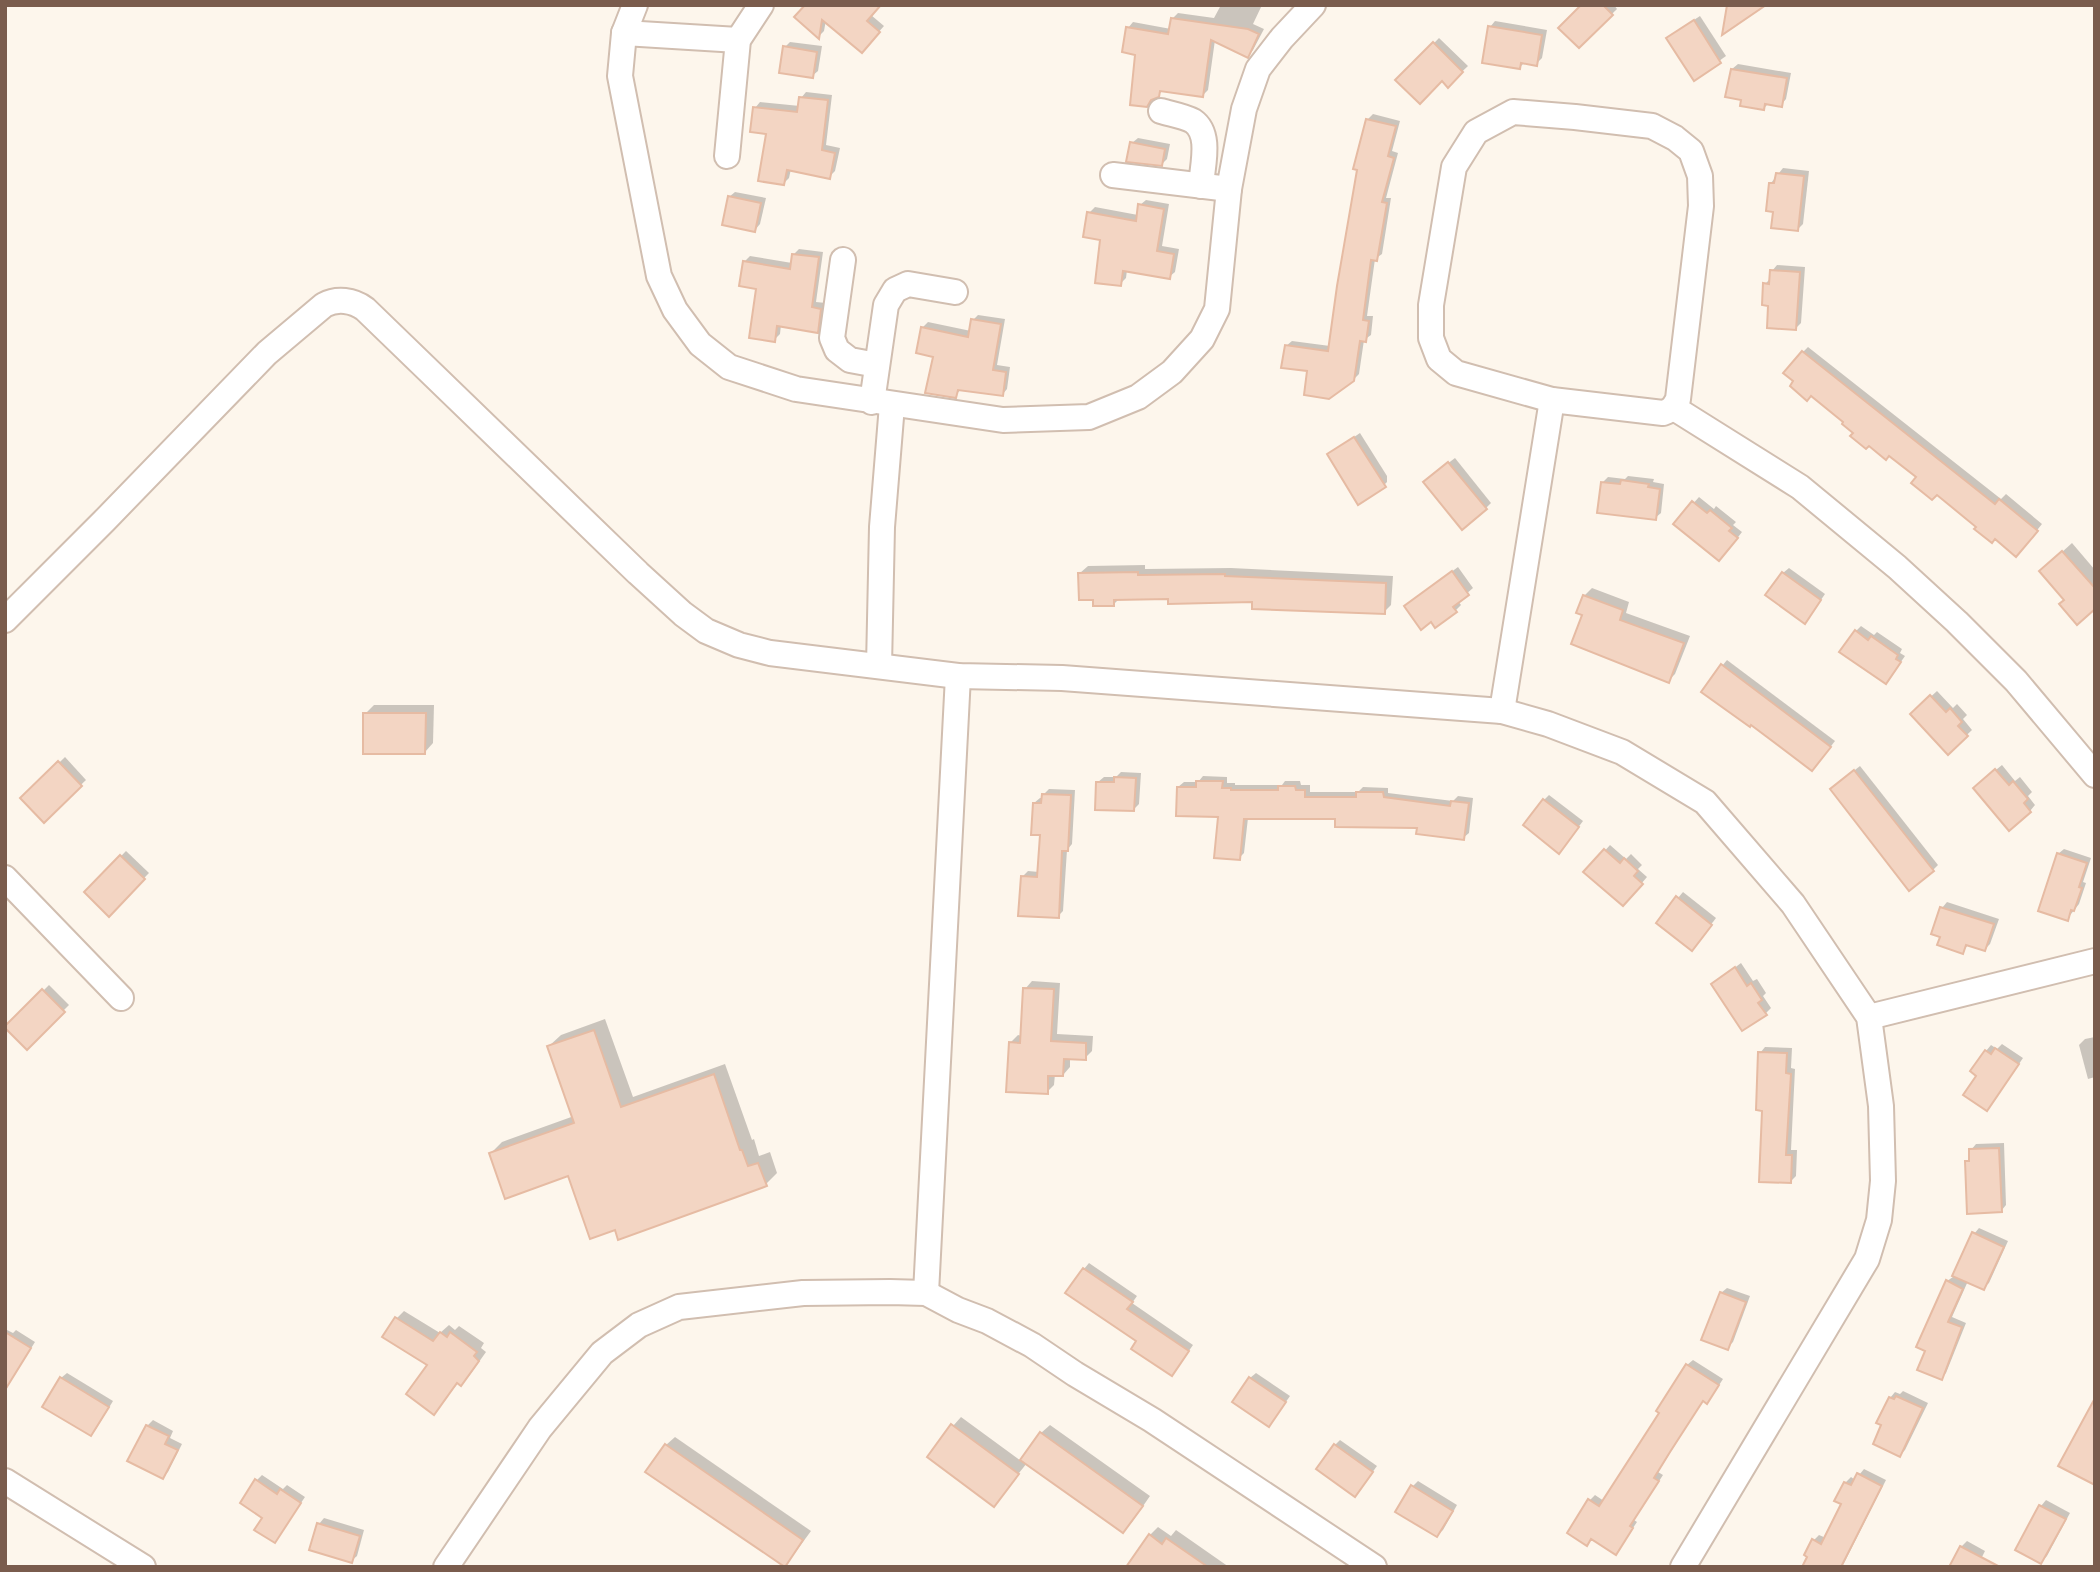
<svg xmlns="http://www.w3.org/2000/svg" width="2100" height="1572" viewBox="0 0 2100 1572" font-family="Rubik,sans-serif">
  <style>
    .shadow { fill: #0003 }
    .building { fill: #f3d5c3; stroke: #e6bba3; stroke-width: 2 }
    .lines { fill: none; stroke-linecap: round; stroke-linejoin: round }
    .street-casing { stroke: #d1beb0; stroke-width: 28 }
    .street { stroke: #fff; stroke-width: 24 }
  </style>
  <rect width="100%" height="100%" fill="#fdf6ec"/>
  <g class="shadow">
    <path d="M807,5L871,15L884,26L867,45L826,20L824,31L819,36Z"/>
    <path d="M1221,5H1262L1253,24L1264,29L1253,50L1248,56L1215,40L1208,90L1203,95L1163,90L1158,95L1137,53L1128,28L1133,22L1171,29L1172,19L1178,13L1214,18Z"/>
    <path d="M1584,5H1614L1617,9L1579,46Z"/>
    <path d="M1700,16L1726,56L1694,79L1674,33Z"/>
    <path d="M1495,21L1547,30L1542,58L1536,64L1525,62L1520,67L1490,27Z"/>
    <path d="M1439,38L1468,66L1448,85L1442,79L1398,80Z"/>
    <path d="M790,42L822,46L818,71L812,76L785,47Z"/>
    <path d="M1738,64L1791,73L1786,99L1781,105L1769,103L1764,108L1743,98L1732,69Z"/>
    <path d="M806,92L832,95L826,145L840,148L835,171L829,177L791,169L789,178L784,183L768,133L755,108L760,102L800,106L801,98Z"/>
    <path d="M1373,114L1400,121L1392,151L1398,153L1386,198H1391L1382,254L1375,259L1367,316H1373L1371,335L1364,340L1359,374L1353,380L1309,370L1286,346L1292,341L1330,346L1367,120Z"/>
    <path d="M1138,138L1170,144L1167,159L1162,164L1132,143Z"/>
    <path d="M1783,168L1809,171L1803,224L1797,230L1775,210L1771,183Z"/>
    <path d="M735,192L766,198L760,224L755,230L729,197Z"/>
    <path d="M1146,200L1169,204L1162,246L1179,249L1175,272L1169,277L1127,270L1126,278L1120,284L1089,213L1095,207L1138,215L1140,205Z"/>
    <path d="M799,249L823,252L816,302L826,303L823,326L817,331L781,325L780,334L774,340L758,288L745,261L750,256L792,263L794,254Z"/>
    <path d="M1777,265L1805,267L1801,323L1796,328L1770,304L1765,284L1770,279L1772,271Z"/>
    <path d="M978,315L1005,319L997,365L1010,367L1007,389L1002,395L961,389L955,396L923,327L928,322L971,331L973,320Z"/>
    <path d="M1808,347L2001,499L2006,494L2042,524L2022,549L1978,526L1889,454L1856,433L1803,352Z"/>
    <path d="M1360,433L1387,476V482L1381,488L1329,454Z"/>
    <path d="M1455,458L1491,503L1486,508L1430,477Z"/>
    <path d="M1628,476L1654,479L1653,482L1664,484L1661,513L1655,518L1602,483L1608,477L1625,479Z"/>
    <path d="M1699,497L1714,509L1716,506L1736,522L1733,525L1742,532L1725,554L1676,523Z"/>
    <path d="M2072,543L2095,570V607L2066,600L2050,563Z"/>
    <path d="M1145,565V569L1231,568L1393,576L1391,605L1384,612L1254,601L1170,597L1120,598L1114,604L1095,598L1080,573L1088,566Z"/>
    <path d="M1458,567L1473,588L1458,601L1461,605L1456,610L1412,601Z"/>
    <path d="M1789,568L1825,594L1810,616L1783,573Z"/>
    <path d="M1592,588L1629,602L1626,613L1690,636L1675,674L1668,681L1584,614V596Z"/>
    <path d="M1861,626L1874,635L1877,632L1902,649L1900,653L1905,656L1891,676L1856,631Z"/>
    <path d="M1727,660L1835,741L1818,763L1722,666Z"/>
    <path d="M1937,691L1953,708L1957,704L1967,715L1963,719L1972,730L1948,753L1912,714Z"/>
    <path d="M374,705H434L433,743L425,752L365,714Z"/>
    <path d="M65,757L86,780L44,820L23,798Z"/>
    <path d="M2002,765L2015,781L2020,777L2032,792L2028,796L2035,805L2030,811L1981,782Z"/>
    <path d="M1860,766L1938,865L1933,870L1837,784Z"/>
    <path d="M1121,772L1141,773L1139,804L1134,809L1098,782L1104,777H1116Z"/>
    <path d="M1203,776L1227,777V783H1235V785H1282L1285,781H1300L1301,785H1310V792H1358L1363,787L1388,788V793L1453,801L1458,796L1473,798L1469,833L1463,838L1419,827L1337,817L1248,818L1244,853L1239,858L1220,815L1178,787L1184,782H1198Z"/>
    <path d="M1049,789L1075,790L1072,844L1067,850L1063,911L1058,916L1022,877L1028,871L1039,872L1041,834L1034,803L1040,798H1043V795Z"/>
    <path d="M1549,795L1583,821L1564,846L1544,800Z"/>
    <path d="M1610,845L1626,859L1631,854L1642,865L1638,869L1647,877L1628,899L1586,872Z"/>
    <path d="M2064,849L2091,858L2083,882L2086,883L2079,904L2067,919L2058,854Z"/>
    <path d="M126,851L149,873L109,914L86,892Z"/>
    <path d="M1683,892L1716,918L1697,943L1678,898Z"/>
    <path d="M1947,902L1999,919L1990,944L1985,949L1969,944L1962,952L1942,936V908Z"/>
    <path d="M1741,963L1753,981L1757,979L1766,993L1763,996L1771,1008L1766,1013L1713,984Z"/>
    <path d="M1032,981L1060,983L1057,1034L1093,1036L1092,1051L1085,1058H1070V1067L1063,1075L1055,1074L1054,1085L1047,1092L1010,1043L1018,1035L1022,1036L1025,989Z"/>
    <path d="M49,985L69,1005L27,1047L7,1027Z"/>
    <path d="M605,1019L633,1097L725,1064L752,1140L754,1139L759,1156L770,1152L777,1173L766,1184L616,1227L569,1174L491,1153L502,1142L574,1116L549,1046L561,1035Z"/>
    <path d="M2095,1037V1077L2088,1079L2079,1045L2085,1039Z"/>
    <path d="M2002,1044L2023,1058L1992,1104L1979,1075L1986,1051L1991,1045L1997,1049Z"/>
    <path d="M1765,1047L1792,1048L1791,1068L1795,1069L1791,1150H1797L1796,1176L1791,1181L1763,1109L1760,1053Z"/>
    <path d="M2004,1143L2006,1205L2001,1211L1967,1162L1971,1158V1150L1976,1144Z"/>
    <path d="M1979,1228L2008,1241L1989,1283L1983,1288L1968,1281L1952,1317L1966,1323L1946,1373L1941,1378L1927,1350L1947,1281L1953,1277L1974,1234Z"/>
    <path d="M1089,1263L1137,1296L1132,1303L1193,1345L1177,1368L1139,1341L1084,1269Z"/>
    <path d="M1727,1288L1750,1296L1733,1342L1727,1348L1721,1293Z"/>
    <path d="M404,1311L440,1333L449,1325L455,1330L459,1326L484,1343L481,1348L486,1352L469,1376L461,1384L459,1382L434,1412L429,1365L397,1318Z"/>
    <path d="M5,1329L13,1333L16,1330L35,1342L13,1377L8,1382L5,1381Z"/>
    <path d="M1693,1360L1723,1379L1712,1396L1704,1399L1658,1472L1663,1475L1634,1520L1637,1522L1616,1553L1590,1500L1595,1495L1604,1501L1661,1412L1687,1365Z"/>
    <path d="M67,1373L113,1401L96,1429L91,1434L61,1378Z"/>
    <path d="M1256,1373L1290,1396L1274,1419L1250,1378Z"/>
    <path d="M1903,1391L1928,1403L1905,1450L1900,1455L1884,1424L1890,1398L1895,1392L1900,1394Z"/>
    <path d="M961,1417L1021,1461L1041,1433L1050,1425L1150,1496L1132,1522L1123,1531L1027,1463L994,1504L953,1426Z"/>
    <path d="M153,1420L173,1431L170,1438L182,1444L168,1472L162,1477L147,1426Z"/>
    <path d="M675,1437L811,1531L792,1557L784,1566L666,1445Z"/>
    <path d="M1340,1440L1377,1466L1360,1489L1335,1445Z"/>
    <path d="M1864,1469L1886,1480L1842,1567H1804L1814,1540L1819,1535L1826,1538L1843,1504L1845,1483L1851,1477L1855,1480Z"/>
    <path d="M262,1475L283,1489L287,1485L305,1497L275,1541L265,1517L256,1481Z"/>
    <path d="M1418,1481L1457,1505L1443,1530L1437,1535L1413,1486Z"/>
    <path d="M2046,1500L2070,1513L2047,1556L2041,1562V1506Z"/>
    <path d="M324,1518L364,1530L357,1556L351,1561L319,1524Z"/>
    <path d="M1158,1527L1171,1536L1176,1530L1229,1567H1128L1150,1535Z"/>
    <path d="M1967,1541L1985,1551L1977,1567H1951L1961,1547Z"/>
  </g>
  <g class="building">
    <path d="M805,5H881L867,21L880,32L862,53L822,20L819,39L794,17Z"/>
    <path d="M1581,5H1603L1613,15L1579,48L1558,28Z"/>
    <path d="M1727,5H1766L1722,35Z"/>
    <path d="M1171,18L1248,29L1259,34L1248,58L1211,40L1203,97L1160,91L1159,97L1151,100L1147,107L1130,105L1135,55L1122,52L1126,27L1168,34Z"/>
    <path d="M1694,20L1721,63L1694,81L1666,38Z"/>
    <path d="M1488,26L1542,35L1537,66L1521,63L1520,69L1482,63Z"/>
    <path d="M1433,42L1463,72L1448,88L1442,81L1420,104L1395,80Z"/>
    <path d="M783,46L817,52L813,78L779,73Z"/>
    <path d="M1731,69L1787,78L1782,107L1765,104L1764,110L1740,106L1741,100L1725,97Z"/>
    <path d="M799,97L828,100L822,150L835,153L830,179L787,170L784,185L758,181L766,134L750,132L753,107L797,112Z"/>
    <path d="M1366,119L1396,126L1388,156L1394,158L1382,202L1387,203L1377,261L1371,260L1363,320L1369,321L1366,342L1360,341L1354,381L1329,399L1304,395L1307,371L1281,368L1285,345L1328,351L1337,286L1357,170L1353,169Z"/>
    <path d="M1130,142L1165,149L1162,166L1126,162Z"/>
    <path d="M1776,173L1804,176L1798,231L1771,228L1773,212L1766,211L1769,183H1774Z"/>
    <path d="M728,196L761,203L755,232L722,225Z"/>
    <path d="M1138,204L1164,209L1157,251L1174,254L1170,279L1123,271L1121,286L1095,283L1100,240L1083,237L1087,212L1136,221Z"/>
    <path d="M792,254L819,257L812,307L821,309L818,333L777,326L775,342L749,338L756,289L739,286L743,261L790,269Z"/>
    <path d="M1770,270L1800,272L1796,330L1767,328L1768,306L1762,305L1763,283L1769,284Z"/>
    <path d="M971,319L1001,324L993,370L1006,372L1003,396L958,390L956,398L925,393L933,357L916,353L921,327L968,337Z"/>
    <path d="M1802,351L1995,504L1999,499L2038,531L2016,557L1995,539L1992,543L1974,529L1976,527L1937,495L1932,500L1911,483L1916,477L1889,456L1886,460L1869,446L1866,449L1850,436L1853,433L1842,424L1843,422L1811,396L1807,401L1790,386L1793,381L1783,373Z"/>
    <path d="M1354,437L1386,487L1358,505L1327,454Z"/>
    <path d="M1448,462L1487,509L1462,530L1423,482Z"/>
    <path d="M1621,480L1649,484L1648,487L1660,489L1656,520L1597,513L1601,482L1620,484Z"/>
    <path d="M1692,501L1707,513L1710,510L1732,528L1729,531L1738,538L1719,561L1673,524Z"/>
    <path d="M2062,551L2095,588V609L2077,625L2059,604L2064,600L2039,571Z"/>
    <path d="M1452,571L1469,595L1453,607L1457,612L1435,628L1431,622L1421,630L1404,606Z"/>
    <path d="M1138,572V575L1225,574V576L1386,583L1385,614L1252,609V602L1168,604V599L1114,600V606H1093V600H1079L1078,573Z"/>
    <path d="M1782,572L1821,600L1805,624L1765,595Z"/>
    <path d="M1583,595L1623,610L1620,620L1684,643L1669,683L1571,644L1582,615L1576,613Z"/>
    <path d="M1855,630L1868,640L1871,636L1898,655L1896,659L1901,662L1886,684L1839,652Z"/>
    <path d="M1721,664L1831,747L1812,771L1751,725L1750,727L1701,692Z"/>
    <path d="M1930,695L1946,712L1950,708L1962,722L1958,726L1968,736L1948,755L1910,714Z"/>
    <path d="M363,713H426L425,754H363Z"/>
    <path d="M58,761L82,786L44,823L20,798Z"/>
    <path d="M1995,769L2009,785L2013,781L2028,799L2024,803L2031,812L2009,831L1973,788Z"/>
    <path d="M1854,770L1934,871L1909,891L1830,789Z"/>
    <path d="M1114,777L1136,778L1134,811L1095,810L1096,782H1114Z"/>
    <path d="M1196,781H1223L1222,788H1231V790H1278V786H1295L1296,790H1305V797H1356V792H1383L1384,797L1450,806L1451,801L1469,803L1464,840L1416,834L1417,828L1335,827V819H1244L1240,860L1214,858L1218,817L1176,816L1177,787H1196Z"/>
    <path d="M1042,794L1071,795L1068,851H1062L1059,918L1018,916L1021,876L1037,877L1040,835H1031L1033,803H1041Z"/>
    <path d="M1543,799L1579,827L1559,854L1523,825Z"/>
    <path d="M1604,849L1620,863L1624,858L1638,871L1634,876L1643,884L1623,906L1583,872Z"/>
    <path d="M2057,853L2087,863L2079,887L2082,888L2074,911L2071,910L2068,921L2038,911Z"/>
    <path d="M120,855L145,879L109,917L84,892Z"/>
    <path d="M1676,896L1712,925L1692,951L1656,923Z"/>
    <path d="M1940,907L1994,924L1985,951L1966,945L1963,954L1937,945L1940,937L1931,934Z"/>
    <path d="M1735,967L1747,986L1751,983L1762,1000L1758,1003L1767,1015L1742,1031L1711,984Z"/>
    <path d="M1023,988L1054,989L1051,1041L1086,1043V1060L1064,1059L1063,1076H1048V1094L1006,1092L1009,1042L1020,1043Z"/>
    <path d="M42,989L65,1012L27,1050L5,1028V1026Z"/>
    <path d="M594,1030L621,1107L714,1074L740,1150H742L748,1166L758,1163L767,1186L618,1240L615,1230L590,1239L568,1176L505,1199L489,1153L574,1123L547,1046Z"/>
    <path d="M1995,1048L2019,1064L1987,1111L1963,1095L1976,1076L1970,1071L1985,1050L1991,1054Z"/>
    <path d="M1758,1052L1787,1053L1786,1073L1791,1074L1786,1155H1792L1791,1183L1759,1182L1762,1111L1756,1110Z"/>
    <path d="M1999,1148L2002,1212L1967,1214L1965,1161H1969V1149Z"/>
    <path d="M1972,1232L2004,1247L1984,1290L1952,1276Z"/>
    <path d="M1083,1268L1133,1302L1127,1309L1189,1351L1172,1376L1131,1349L1136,1341L1065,1293Z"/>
    <path d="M1946,1280L1963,1289L1948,1322L1962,1327L1942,1380L1917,1370L1925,1351L1916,1347Z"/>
    <path d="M1720,1292L1746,1302L1728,1350L1701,1340Z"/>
    <path d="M395,1317L433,1341L440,1332L447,1337L450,1332L477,1352L474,1356L479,1361L461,1386L457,1383L434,1415L406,1394L427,1365L382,1337Z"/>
    <path d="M5,1332L31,1348L5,1390Z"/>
    <path d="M1686,1364L1719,1385L1707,1404L1703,1401L1670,1452L1654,1478L1659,1481L1630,1526L1633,1528L1616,1555L1591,1539L1587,1546L1567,1533L1588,1499L1599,1506L1659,1413L1656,1411Z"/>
    <path d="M60,1377L109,1407L91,1436L42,1407Z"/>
    <path d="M1249,1377L1286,1402L1269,1427L1232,1402Z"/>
    <path d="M1896,1396L1923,1408L1900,1457L1873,1444L1881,1425L1876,1423L1889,1397L1894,1399Z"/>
    <path d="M2095,1398V1485L2058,1466Z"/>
    <path d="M951,1424L1019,1474L994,1507L927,1457Z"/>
    <path d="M146,1425L169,1436L165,1444L178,1450L163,1479L127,1461Z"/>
    <path d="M1040,1432L1143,1506L1123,1533L1020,1460Z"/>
    <path d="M665,1444L803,1540L785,1567L645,1472Z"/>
    <path d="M1334,1444L1373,1472L1355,1497L1316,1469Z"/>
    <path d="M1857,1473L1882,1486L1841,1567H1802L1807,1557L1804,1555L1812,1539L1821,1544L1841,1504L1834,1501L1844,1482L1851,1485Z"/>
    <path d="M255,1479L277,1494L280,1489L301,1503L275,1543L254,1530L262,1518L240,1503Z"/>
    <path d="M1411,1485L1453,1511L1437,1537L1395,1512Z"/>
    <path d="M2039,1505L2066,1519L2041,1564L2015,1550Z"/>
    <path d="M317,1523L360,1536L352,1563L309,1550Z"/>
    <path d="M1149,1534L1162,1544L1166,1538L1208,1567H1126Z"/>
    <path d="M1960,1546L2000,1567H1949Z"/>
  </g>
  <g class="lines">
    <g class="street-casing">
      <g id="street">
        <path d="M635,5L624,33L620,76L659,276L675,310L700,344L729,367L796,389L1003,420L1089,417L1138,397L1172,372L1202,339L1217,309L1229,189L1244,109L1258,69L1282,38L1313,5"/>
        <path d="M624,33L738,40"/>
        <path d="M1161,111C1171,114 1184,116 1193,121C1212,134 1202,167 1201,186"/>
        <path d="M1513,112L1575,117L1652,126L1675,138L1691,151L1700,176L1701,206L1678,399C1674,407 1672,410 1663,413L1552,400L1456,373L1439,359L1431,338V305L1454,167L1476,132Z"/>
        <path d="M727,156L738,40L761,5"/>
        <path d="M1113,175L1229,189"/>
        <path d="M843,260L832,338L837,350L850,360L877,365"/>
        <path d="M872,402L886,305L895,290L908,284L955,292"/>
        <path d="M1674,408L1800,487L1897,567L1957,622L2016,681L2095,775"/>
        <path d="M5,620L104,521L267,353L324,305C337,298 353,300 365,309L638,573L683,614L706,631L739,645L770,653L958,676L1062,678L1502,711L1548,724L1622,752L1705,802L1793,904L1869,1017L1881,1106L1883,1181L1879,1220L1867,1259L1683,1567"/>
        <path d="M879,666L882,527L892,405"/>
        <path d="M1502,711L1552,400"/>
        <path d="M5,878L121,998"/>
        <path d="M1869,1017L2095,961"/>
        <path d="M926,1293L958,676"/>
        <path d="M5,1481L143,1567"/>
        <path d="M446,1567L540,1428L602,1353L639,1325L679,1307L803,1293L890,1292L926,1293L958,1310L987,1321L1032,1345L1075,1374L1152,1420L1374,1567"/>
      </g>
    </g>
    <use href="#street" class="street"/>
  </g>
  <rect width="2100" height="1572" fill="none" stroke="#7a5c4d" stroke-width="14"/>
</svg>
